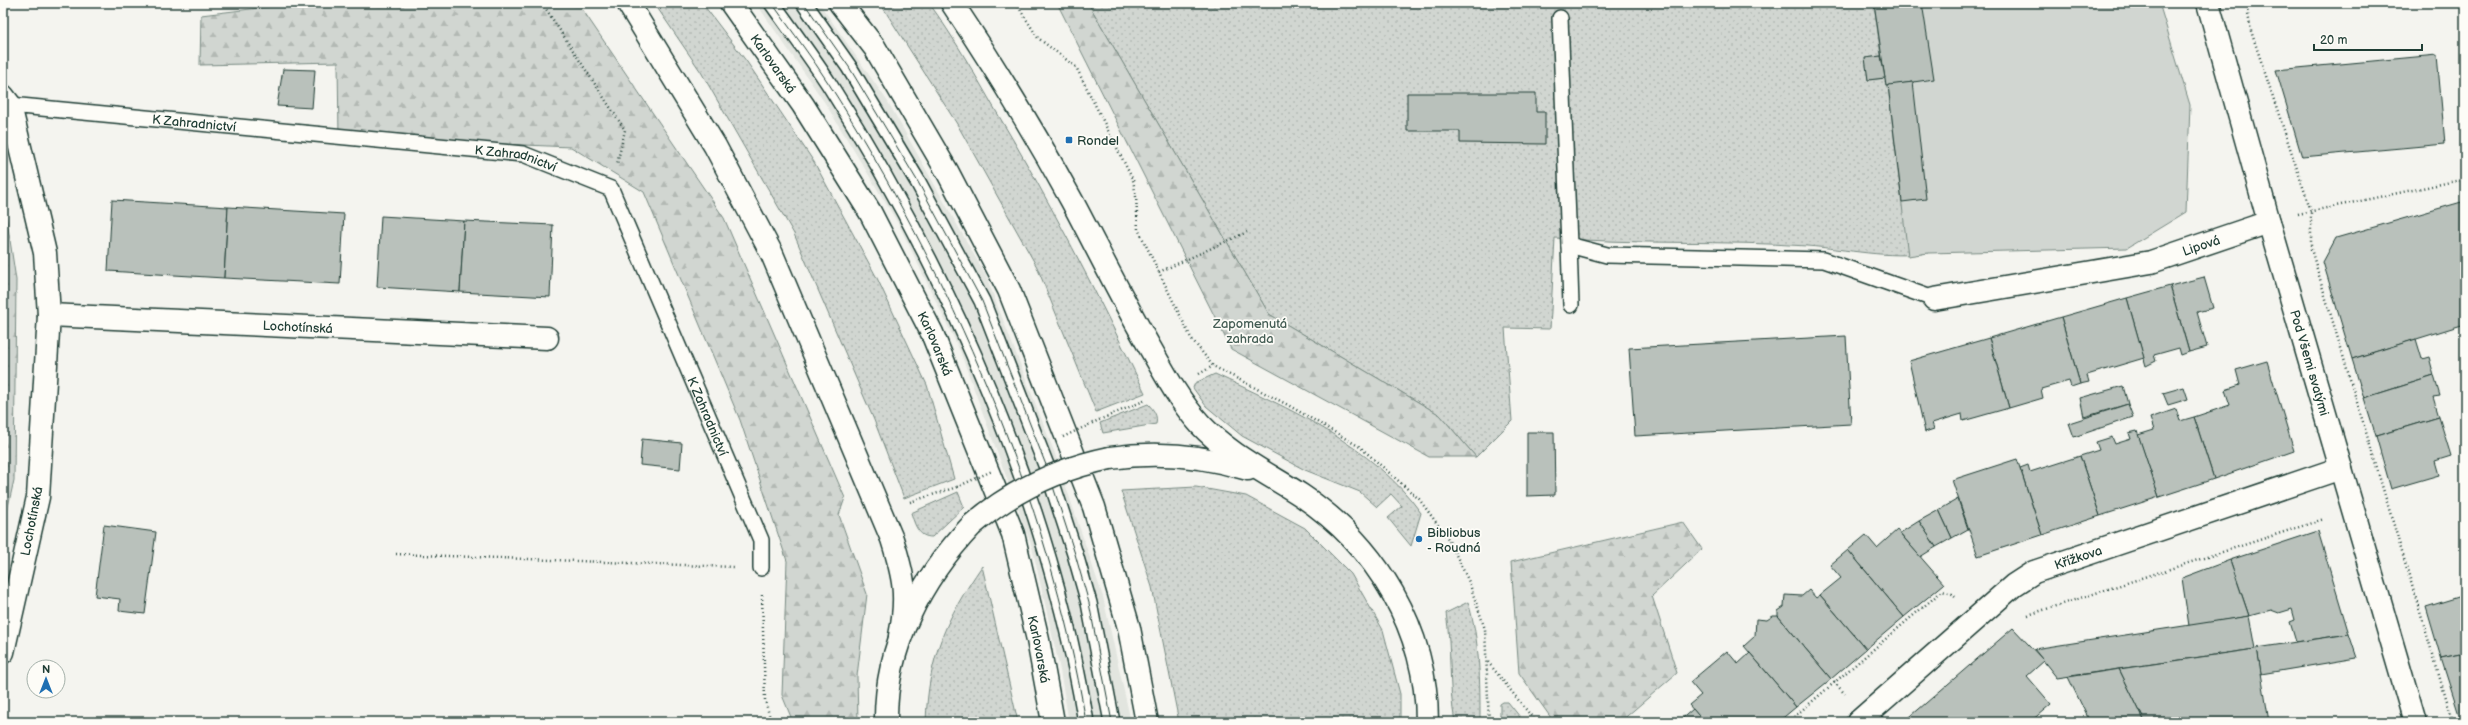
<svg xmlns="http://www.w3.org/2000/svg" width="2468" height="725" viewBox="0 0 2468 725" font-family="'Balsamiq Sans',sans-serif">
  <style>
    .built { fill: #e2e5df }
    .grass { fill: url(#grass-dots); stroke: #788a82 }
    .forest { fill: url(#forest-firs); stroke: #788a82 }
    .park { fill: #d1d6d1; stroke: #788a82 }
    .building { fill: #b9c1bb; stroke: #1f3d34 }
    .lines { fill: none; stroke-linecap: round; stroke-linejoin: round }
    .lane-casing { stroke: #1f3d34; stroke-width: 18 }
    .street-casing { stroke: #1f3d34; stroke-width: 25 }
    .primary-casing { stroke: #1f3d34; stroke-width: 25 }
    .path { stroke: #1f3d34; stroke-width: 2.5; stroke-dasharray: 1 3; stroke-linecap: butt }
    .lane { stroke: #fdfcf7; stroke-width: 15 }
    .street { stroke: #fdfcf7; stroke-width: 22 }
    .primary { stroke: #fdfcf7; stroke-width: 22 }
    .tram { stroke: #1f3d34; stroke-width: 1 }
    .primary-bridge-casing { stroke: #1f3d34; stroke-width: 25; stroke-linecap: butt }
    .path-bridge { stroke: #1f3d34; stroke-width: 2.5; stroke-dasharray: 1 3; stroke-linecap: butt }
    .primary-bridge { stroke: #fdfcf7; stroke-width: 22 }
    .poi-dot { fill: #1f6fb2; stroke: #fdfcf7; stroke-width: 1.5 }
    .labels { text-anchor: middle; stroke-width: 3.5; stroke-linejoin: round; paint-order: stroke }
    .street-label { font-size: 13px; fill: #1f3d34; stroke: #fdfcf7 }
    .poi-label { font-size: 13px; fill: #1f3d34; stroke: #fdfcf7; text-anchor: start }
    .park-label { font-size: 13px; fill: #435c53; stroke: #fdfcf7 }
  </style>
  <defs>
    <pattern id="grass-dots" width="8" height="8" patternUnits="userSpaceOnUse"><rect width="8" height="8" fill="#d1d6d1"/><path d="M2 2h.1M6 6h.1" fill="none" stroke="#b3b9b4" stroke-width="1.8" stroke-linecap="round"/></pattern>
    <pattern id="forest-firs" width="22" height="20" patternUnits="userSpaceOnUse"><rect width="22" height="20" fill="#d1d6d1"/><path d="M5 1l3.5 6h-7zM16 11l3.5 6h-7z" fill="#b3b9b4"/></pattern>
  </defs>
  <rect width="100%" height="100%" fill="#f4f4ef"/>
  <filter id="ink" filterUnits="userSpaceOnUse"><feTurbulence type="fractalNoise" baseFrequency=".025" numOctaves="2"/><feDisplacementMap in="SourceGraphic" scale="8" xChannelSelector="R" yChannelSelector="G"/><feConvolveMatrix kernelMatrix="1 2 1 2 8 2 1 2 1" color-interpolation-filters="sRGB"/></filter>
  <g filter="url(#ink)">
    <path class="built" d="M756,3H819L888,102L986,276L1055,454L1103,597L1131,722H1069L1059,665L1032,547L960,351L899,225L825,103Z"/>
    <g class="grass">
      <path d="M654,3H702L747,62L814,162L877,278L927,385L954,479L904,498L874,420L794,234L701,72Z"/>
      <path d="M880,3H929C953,36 973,71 993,106C1049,199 1098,295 1145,393L1096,412L1037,267L957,124Z"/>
      <path d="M1088,3H1874L1881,56L1866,58L1868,80L1885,78L1888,85L1928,253C1888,259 1847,249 1807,246C1723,240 1639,245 1555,238L1550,329L1505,328L1512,421L1476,457L1440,415L1269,314Z"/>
      <path d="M1215,374C1288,408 1373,445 1421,513L1411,546L1388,518L1402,506L1391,494L1377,507L1360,492L1305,470L1242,436L1206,406L1193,388L1195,383Z"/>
      <path d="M1148,404C1154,410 1158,416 1156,424L1103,433L1100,423Z"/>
      <path d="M1196,487L1246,496L1305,528L1351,574L1383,630L1400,694V722H1179L1152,587L1121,491Z"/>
      <path d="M958,492L964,507L932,537C918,537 915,525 911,513Z"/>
      <path d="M982,566L1018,722H926C928,658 946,618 982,566Z"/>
      <path d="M1468,602C1480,641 1480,681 1480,722H1455C1448,686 1452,649 1446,613Z"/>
      <path d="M1503,702H1508L1524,722H1500V704Z"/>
    </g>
    <g class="forest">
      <path d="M276,3H578L724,218L845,498L839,515L867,594L857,676L858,722H793L782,695L787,561L740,420L644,192L571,147L339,137L338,62L200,65L201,15L275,6Z"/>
      <path d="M1057,3H1088L1269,314L1440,415L1476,457H1429L1231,349Z"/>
      <path d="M3,194L16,280L14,480L3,529Z"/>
      <path d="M1683,522L1702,549L1652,596L1677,673L1620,722H1554L1519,673L1511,562Z"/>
    </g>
    <path class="park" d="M1874,3H2159L2190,105L2186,212L2127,248L1928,253L1908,256L1888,86H1886Z"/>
    <g class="building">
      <path d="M1874,3H1922L1934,79L1886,86Z"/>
      <path d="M2437,55L2445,144L2302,157L2276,70Z"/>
      <path d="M1881,56L1885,78L1868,80L1865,58Z"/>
      <path d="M283,69L315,70L312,108L277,106Z"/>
      <path d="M1913,82L1926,199L1902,202L1888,85Z"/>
      <path d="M1407,93H1536V112H1545V144L1460,143V131H1407Z"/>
      <path d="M112,200L228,207L224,278L108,271Z"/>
      <path d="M2465,201V324L2352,359L2323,262L2336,238Z"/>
      <path d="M228,207L344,214L340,284L224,278Z"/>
      <path d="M381,216L464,221L460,292L377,287Z"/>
      <path d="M464,221L553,225L550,297L460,292Z"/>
      <path d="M2204,277L2213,308L2197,312L2207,347L2189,352L2170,286Z"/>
      <path d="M2170,286L2189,352L2181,355L2179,348L2154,355L2156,361L2146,366L2127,298Z"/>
      <path d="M2127,298L2144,358L2087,375L2089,382L2080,384L2061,317Z"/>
      <path d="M2061,317L2080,384L2071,387L2069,381L2041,389L2043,398L2009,408L1989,338Z"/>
      <path d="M1846,336L1851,424L1635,436L1629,348Z"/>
      <path d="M1989,338L2009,408L1963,421L1962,414L1932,423L1934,429L1925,432L1909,361Z"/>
      <path d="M2416,339L2422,359L2429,357L2434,376L2364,398L2352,359Z"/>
      <path d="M2267,361L2294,451L2214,479L2194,417L2230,405L2225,390L2240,385L2236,370Z"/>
      <path d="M2434,376L2440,396L2433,397L2439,417L2376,436L2364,398Z"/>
      <path d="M2123,386L2128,404L2084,417L2080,398Z"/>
      <path d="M2184,387L2188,399L2168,405L2163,393Z"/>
      <path d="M2128,404L2133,417L2074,437L2069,423Z"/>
      <path d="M2176,409L2180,421L2194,417L2214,479L2159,497L2138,435L2154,430L2150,418Z"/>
      <path d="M2439,417L2451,456L2435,461L2439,475L2391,489L2376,436Z"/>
      <path d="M2137,431L2159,497L2100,516L2080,456L2099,450L2096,442L2112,437L2115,444L2131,439L2129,433Z"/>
      <path d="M1527,432H1554L1555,495L1527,496Z"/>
      <path d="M642,439L682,443L680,469L640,465Z"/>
      <path d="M2080,456L2100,516L2042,535L2020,468L2028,465L2030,472Z"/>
      <path d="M2017,459L2042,535L1978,556L1952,480Z"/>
      <path d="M1958,499L1968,529L1952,538L1939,510Z"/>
      <path d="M1939,510L1952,538L1936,547L1919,521Z"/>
      <path d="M1919,521L1936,547L1920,557L1900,533Z"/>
      <path d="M104,525L156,532L145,614L119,611L120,599L95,596Z"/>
      <path d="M1897,530L1944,584L1904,617L1848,550L1866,535L1877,548Z"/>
      <path d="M2318,531L2349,634L2296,642L2290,622L2295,620L2292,609L2279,613L2271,610L2249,616L2230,560Z"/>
      <path d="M1848,550L1904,617L1866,649L1820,595L1841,578L1830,565Z"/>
      <path d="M2230,560L2249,616L2189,626L2182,578Z"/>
      <path d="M1809,590L1816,598L1820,595L1866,649L1831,679L1778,616V611L1784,607L1785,595L1802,596Z"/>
      <path d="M2465,595V653L2441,658L2426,607Z"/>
      <path d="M1773,616H1778L1831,679L1796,707L1744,646L1755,636L1756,619L1767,620Z"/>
      <path d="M2249,616L2255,649L2057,678L2034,649Z"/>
      <path d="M2013,628L2044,661L2027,676L2051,704L2030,722H1904Z"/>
      <path d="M2349,634L2357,658L2261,674L2257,648Z"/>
      <path d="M2259,646L2260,648H2257L2269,722H2145L2119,669L2255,649Z"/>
      <path d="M1727,651L1738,664L1750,653L1796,707L1778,722H1704L1689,705L1701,695L1690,682Z"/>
      <path d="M2465,653V721H2461L2441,658Z"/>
      <path d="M2119,669L2145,722H2090L2068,677Z"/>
      <path d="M1693,709L1704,722H1678Z"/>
    </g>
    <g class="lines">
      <g class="lane-casing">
        <g id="lane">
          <path d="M772,3C791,30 811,56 829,84C950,274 1049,499 1086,722"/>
          <path d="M804,3L849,67L918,182L982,301L1046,465L1075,554L1089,603L1112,722"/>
          <path d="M1560,18L1569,245L1607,255L1824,260L1934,299"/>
          <path id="s1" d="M10,105L523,154L611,189L761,540V568"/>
          <path d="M1569,245L1571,305"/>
        </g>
      </g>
      <g class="street-casing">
        <g id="street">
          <path id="s2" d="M2208,3L2269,222L2415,722"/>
          <path d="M3,96L10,105L45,253L49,315L38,497L3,652"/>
          <path id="s3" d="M1934,299L2151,262L2269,222"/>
          <path id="s4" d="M49,315L547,338"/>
          <path id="s5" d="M1858,722L2014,585L2034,572L2341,468"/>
        </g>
      </g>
      <g class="primary-casing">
        <g id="primary">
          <path d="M628,3L715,146L772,254L892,539C904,577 908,596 900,636"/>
          <path id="s6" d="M731,3L803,105L870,212L932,333L1013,534L1038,640L1053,722"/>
          <path d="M840,3L875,48L947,171L1009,290L1094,507L1129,628L1147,722"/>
          <path d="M952,3C995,67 1035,133 1072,201C1099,252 1124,303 1153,353C1167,378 1181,403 1200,424C1228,454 1267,473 1301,495C1377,546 1427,629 1427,722"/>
          <path d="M1110,458C1158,451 1202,455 1248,469"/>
          <path d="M886,722C885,646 921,579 972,525"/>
        </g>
      </g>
      <g class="path">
        <path d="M542,3L625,130L617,164"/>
        <path d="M1016,3L1038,38L1076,67L1133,180L1136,197L1138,229L1191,338L1213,366L1288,405L1360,447L1419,499L1449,540L1469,582L1485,629L1489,722"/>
        <path d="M2246,3L2251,31L2311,211V249L2453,722"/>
        <path d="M2298,214L2465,179"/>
        <path d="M1159,272L1247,232"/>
        <path d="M1199,374L1213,366"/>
        <path d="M1099,420L1146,400"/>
        <path d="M910,502L957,487"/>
        <path d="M396,554L734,567"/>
        <path d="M762,595L765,700L771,722"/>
        <path d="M2028,615L2324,519"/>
        <path d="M1488,662L1536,722"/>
        <path d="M1834,682L1845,694"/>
        <path d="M1788,722L1942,591L1952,594L1955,597"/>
      </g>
      <use href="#lane" class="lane"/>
      <use href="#street" class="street"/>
      <use href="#primary" class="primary"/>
      <g class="tram">
        <path d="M772,3C791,30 811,56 829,84C950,274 1049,499 1086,722"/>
        <path d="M804,3L849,67L918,182L982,301L1046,465L1075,554L1089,603L1112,722"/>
      </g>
      <g class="primary-bridge-casing">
        <path id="primary-bridge" d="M972,525C1013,490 1057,469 1110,458"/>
      </g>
      <g class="path-bridge">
        <path d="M1063,437L1099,420"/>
        <path d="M957,487L992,471"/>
      </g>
      <use href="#primary-bridge" class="primary-bridge"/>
    </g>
  </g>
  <g class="poi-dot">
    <rect x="1065" y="136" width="8" height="8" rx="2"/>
    <circle cx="1419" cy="539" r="4"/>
  </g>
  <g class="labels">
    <g class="street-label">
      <text dy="5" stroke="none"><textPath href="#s6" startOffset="74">Karlovarská</textPath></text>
      <text dy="5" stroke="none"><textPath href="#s1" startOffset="185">K Zahradnictví</textPath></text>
      <text dy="5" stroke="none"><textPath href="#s1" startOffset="509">K Zahradnictví</textPath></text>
      <text dy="5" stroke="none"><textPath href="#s3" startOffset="273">Lipová</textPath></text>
      <text dy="5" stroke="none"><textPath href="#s4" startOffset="249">Lochotínská</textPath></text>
      <text dy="5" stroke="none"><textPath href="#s6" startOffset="398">Karlovarská</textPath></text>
      <text dy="5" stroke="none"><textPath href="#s2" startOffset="374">Pod Všemi svatými</textPath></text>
      <text dy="5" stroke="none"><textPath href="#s1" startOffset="857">K Zahradnictví</textPath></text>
      <text transform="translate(31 521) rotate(-79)" y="5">Lochotínská</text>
      <text dy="5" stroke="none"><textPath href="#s5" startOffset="278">Křížkova</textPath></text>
      <text dy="5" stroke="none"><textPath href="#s6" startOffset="722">Karlovarská</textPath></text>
    </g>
    <g class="poi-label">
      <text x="1077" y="145">Rondel</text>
      <text x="1427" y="537">Bibliobus<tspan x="1427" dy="15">- Roudná</tspan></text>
    </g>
    <g class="park-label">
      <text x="1250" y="328">Zapomenutá<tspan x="1250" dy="15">zahrada</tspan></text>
    </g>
  </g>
  <rect width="2468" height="725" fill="none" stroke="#fdfcf7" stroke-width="16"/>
  <rect x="8" y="8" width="2452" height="709" fill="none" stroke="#1f3d34" stroke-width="1.5" filter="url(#ink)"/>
  <g transform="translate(46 679)"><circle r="19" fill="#fdfcf7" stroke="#a4b0a9"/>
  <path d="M0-3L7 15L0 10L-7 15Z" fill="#1f6fb2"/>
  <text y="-6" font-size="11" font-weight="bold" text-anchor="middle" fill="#1f3d34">N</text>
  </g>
  <path d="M2314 44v6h108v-6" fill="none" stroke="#1f3d34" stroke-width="2"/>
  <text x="2320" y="44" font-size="12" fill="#1f3d34" stroke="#fdfcf7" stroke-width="3" paint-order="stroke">20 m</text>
</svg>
